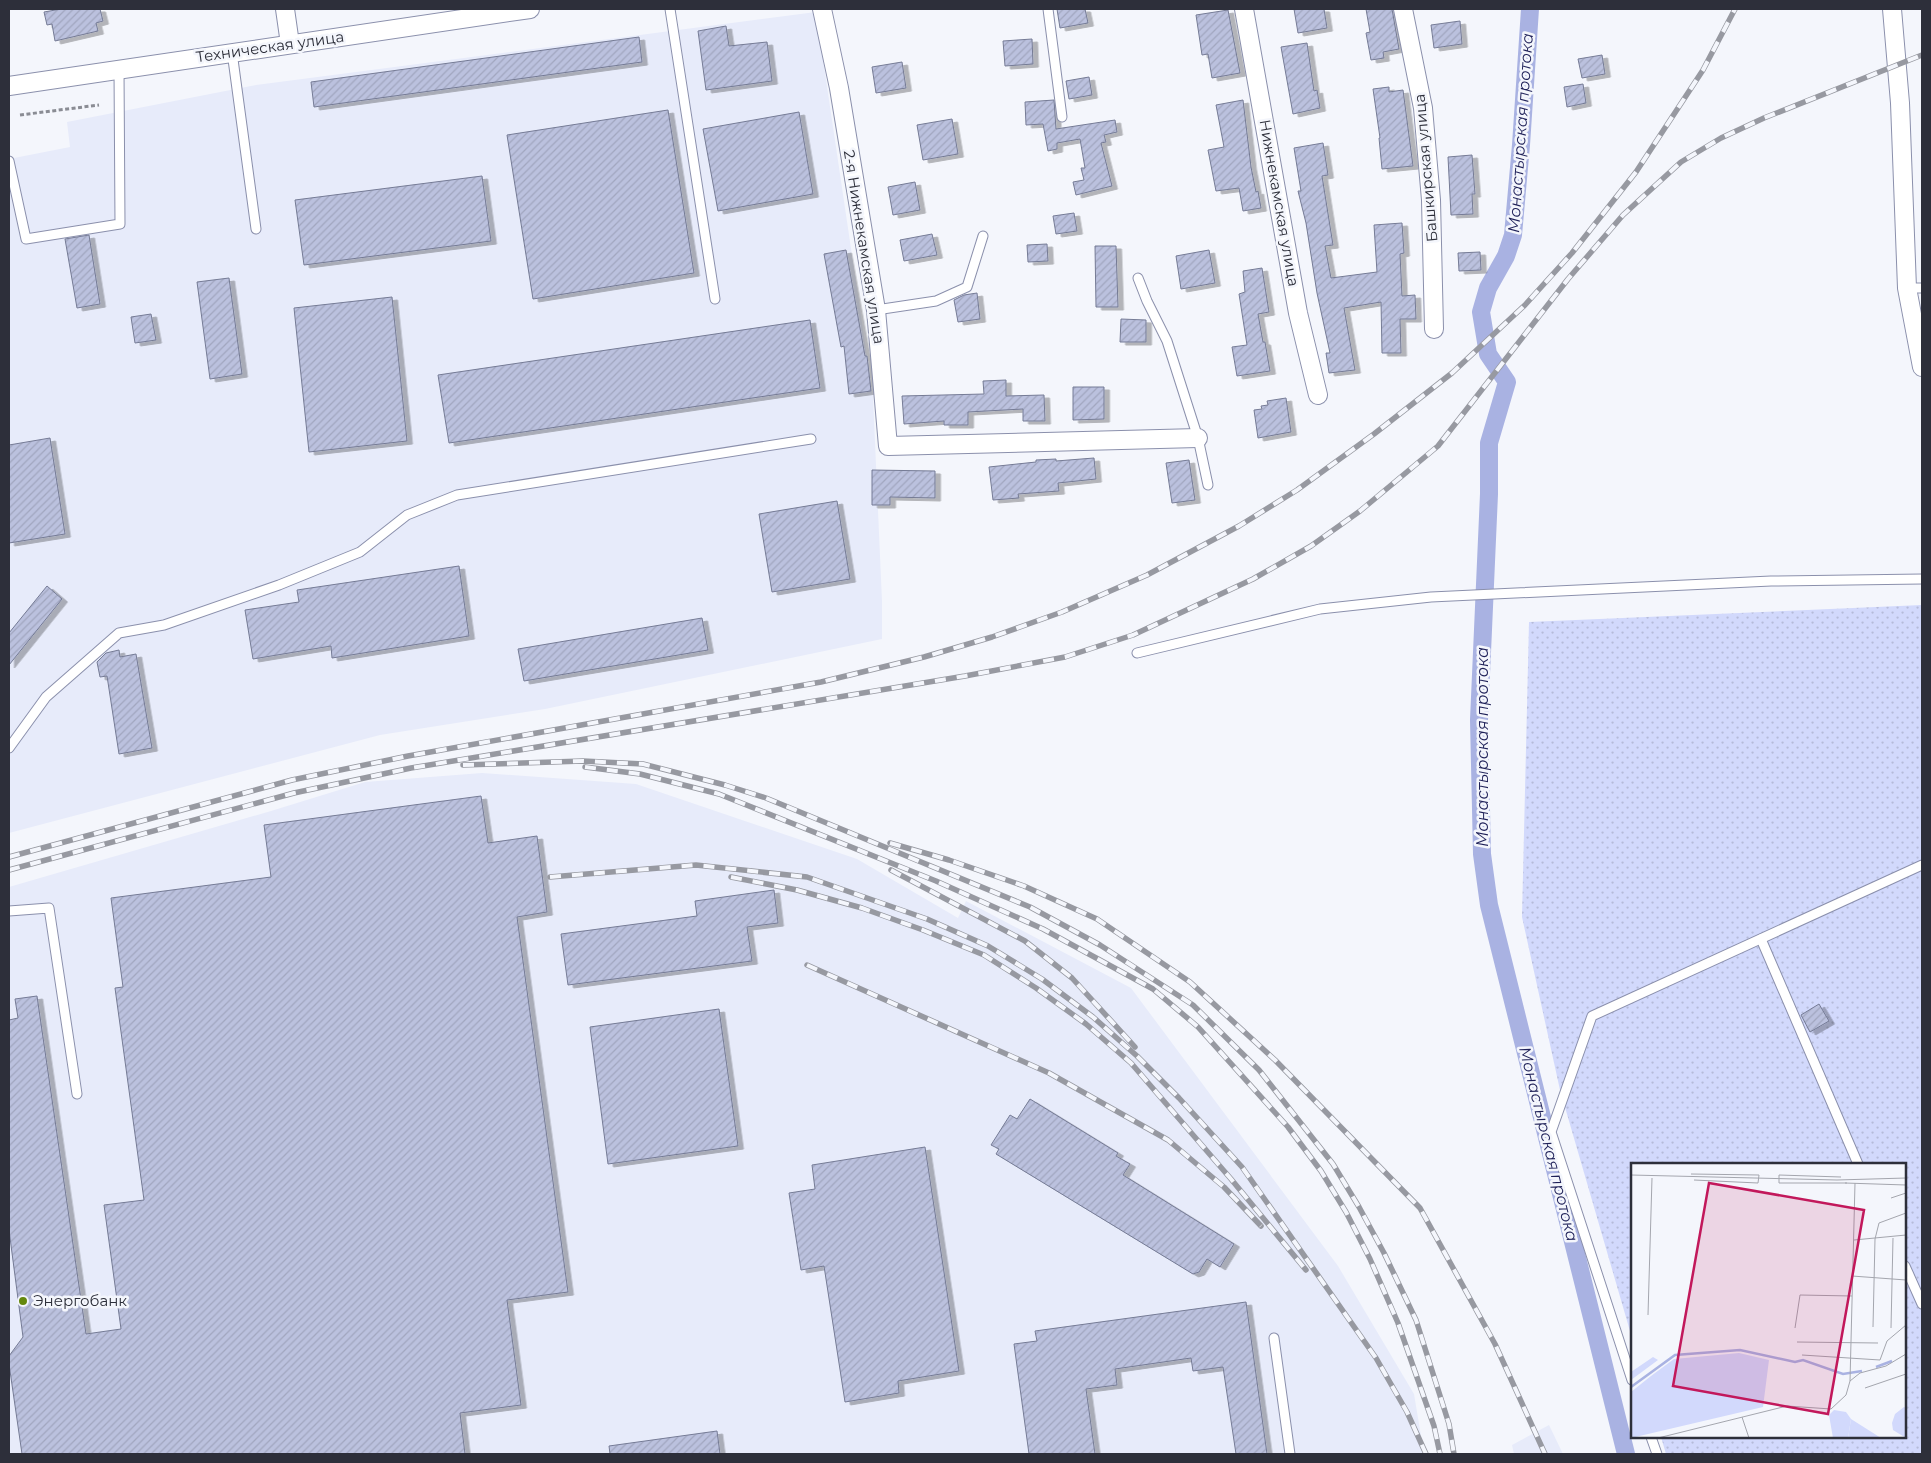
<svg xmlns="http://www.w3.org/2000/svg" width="1931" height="1463" viewBox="0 0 1931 1463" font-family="Montserrat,sans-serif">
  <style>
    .built { fill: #e7ebfa }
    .garden { fill: url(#garden-dots) }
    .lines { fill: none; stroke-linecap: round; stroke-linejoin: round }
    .canal { stroke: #a9b2e2; stroke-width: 18 }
    .building { fill: url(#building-hatch); stroke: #757b95; filter: url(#shadow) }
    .service-casing { stroke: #8b90ac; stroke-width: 11 }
    .minor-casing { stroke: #8b90ac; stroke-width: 20 }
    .path { stroke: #8a8c94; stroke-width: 3; stroke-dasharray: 4 2.5; stroke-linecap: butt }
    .service { stroke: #fff; stroke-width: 9 }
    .minor { stroke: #fff; stroke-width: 18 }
    .rail-casing { stroke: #9799a1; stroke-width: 5.5 }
    .rail { stroke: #f4f6fc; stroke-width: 4; stroke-dasharray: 11; stroke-linecap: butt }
    .poi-dot { fill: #64880d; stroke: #f4f6fc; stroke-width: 2 }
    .labels { text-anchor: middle; stroke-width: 5; stroke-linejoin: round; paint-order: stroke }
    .street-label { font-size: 15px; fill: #2d2f3a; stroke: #f4f6fc }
    .poi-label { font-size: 15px; fill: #2d2f3a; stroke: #f4f6fc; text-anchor: start }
    .water-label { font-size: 16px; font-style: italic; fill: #1e2058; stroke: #f4f6fc }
    .inset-river { fill: none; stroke: #a9b2e2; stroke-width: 2.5 }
    .inset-road { fill: none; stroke: #a4a6ae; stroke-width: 1 }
    .view { fill: #c2185b; fill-opacity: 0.15; stroke: #c2185b; stroke-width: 2.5 }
    .inset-edge { fill: none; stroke: #2d2f3a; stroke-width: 2.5 }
  </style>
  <defs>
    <pattern id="garden-dots" width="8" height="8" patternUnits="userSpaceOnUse" patternTransform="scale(1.25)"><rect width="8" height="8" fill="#d2d9fc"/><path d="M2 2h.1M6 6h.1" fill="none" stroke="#b5bbd9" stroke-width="1.8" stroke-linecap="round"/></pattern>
    <pattern id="building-hatch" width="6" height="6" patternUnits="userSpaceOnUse" patternTransform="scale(1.25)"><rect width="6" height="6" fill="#bbc1de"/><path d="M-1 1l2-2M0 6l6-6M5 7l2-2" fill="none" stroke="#a1a6bf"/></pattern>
    <filter id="shadow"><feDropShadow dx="5.5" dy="3" stdDeviation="0" flood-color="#0004"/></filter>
  </defs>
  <rect width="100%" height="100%" fill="#f4f6fc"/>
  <g class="built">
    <path d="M816,12L873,397L882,601V639L545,709L380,735L9,833V159L70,147L67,122L256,85Z"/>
    <path d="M482,773L636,784L857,859L958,918L966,901L1131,988L1338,1266L1414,1394L1424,1454H9V887L271,811L365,782Z"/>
    <path d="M1549,1425L1563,1454H1514L1512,1445Z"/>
  </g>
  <path class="garden" d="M1922,605V1454H1666L1661,1437H1905V1164H1632V1338L1560,1090L1522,917L1529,622Z"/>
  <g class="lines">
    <path class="canal" d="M1530,9L1521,145L1513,235L1506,256L1488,288L1481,312L1488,354L1507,382L1489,443V494L1479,720L1482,854L1489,905L1626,1454"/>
  </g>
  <g class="building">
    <path d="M61,9H100L103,21L96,23L98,31L55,41L52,24L47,25L44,12Z"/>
    <path d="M1057,9H1085L1088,23L1060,28Z"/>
    <path d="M1294,9H1324L1327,28L1298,33Z"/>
    <path d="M1366,9H1392L1399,49L1383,52L1384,58L1371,60L1366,33L1370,32Z"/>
    <path d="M1228,10L1240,73L1212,78L1208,54L1202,55L1196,15Z"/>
    <path d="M1460,21L1462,44L1434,48L1431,25Z"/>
    <path d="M726,26L729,46L767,42L772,81L706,90L698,31Z"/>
    <path d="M639,37L642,62L314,107L311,82Z"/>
    <path d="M1032,39L1033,64L1005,66L1003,41Z"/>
    <path d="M1307,43L1314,91L1317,90L1320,108L1293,114L1281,47Z"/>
    <path d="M1602,55L1605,74L1582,78L1578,59Z"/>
    <path d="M902,62L906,88L876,93L872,67Z"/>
    <path d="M1089,77L1092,95L1069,99L1066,81Z"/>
    <path d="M1583,84L1586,103L1567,107L1564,87Z"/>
    <path d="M1389,87V92L1403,90L1413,166L1382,169L1379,138H1380L1373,89Z"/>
    <path d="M1054,100L1056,129L1115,120L1117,132L1104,135L1106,142L1101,143L1112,186L1076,195L1073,182L1084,180L1081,168H1085L1080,139L1057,143V149L1048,151L1043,124L1026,125L1025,102Z"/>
    <path d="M1243,100L1251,167L1256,192L1258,191L1261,208L1243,211L1239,188L1216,191L1208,150L1224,147L1216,105Z"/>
    <path d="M668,110L694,273L533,299L507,135Z"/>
    <path d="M799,112L813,194L718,211L703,129Z"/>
    <path d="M952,119L958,154L923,160L917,125Z"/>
    <path d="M1323,143L1328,175L1322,176L1333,245L1325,246L1331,278L1377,272L1374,225L1402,223L1404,253L1400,254L1402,296L1415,295L1416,319H1400L1401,353H1382L1381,302L1344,308L1355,370L1329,373L1326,353H1330L1317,293L1306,223L1298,191H1301L1294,148Z"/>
    <path d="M1472,155L1475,194H1472L1473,214L1451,215L1448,157Z"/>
    <path d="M482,176L491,241L304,265L295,200Z"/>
    <path d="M915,182L920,210L893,215L888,187Z"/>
    <path d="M1074,213L1077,231L1056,234L1053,216Z"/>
    <path d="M932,234L937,255L904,261L900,240Z"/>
    <path d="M89,235L100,304L77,308L65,239Z"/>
    <path d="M1047,244L1048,261L1028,262L1027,245Z"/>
    <path d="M1095,246H1116L1118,307H1096Z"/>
    <path d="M846,250L865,356H867L871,391L849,394L844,346L841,347L824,254Z"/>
    <path d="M1209,250L1215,283L1181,289L1176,256Z"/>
    <path d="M1480,252L1481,270L1459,271L1458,253Z"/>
    <path d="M1262,268L1269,312L1258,314L1263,342H1265L1270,371L1237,376L1232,347L1247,345L1239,294L1245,292L1243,271Z"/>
    <path d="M229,278L242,374L210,379L197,282Z"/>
    <path d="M977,293L980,319L958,322L954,300L964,295Z"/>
    <path d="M392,297L407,441L309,452L294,308Z"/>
    <path d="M151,314L156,340L135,343L131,317Z"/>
    <path d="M1121,319L1146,320V342H1120Z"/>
    <path d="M810,320L820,388L449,443L438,375Z"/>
    <path d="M1006,380V396L1044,395L1045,421H1023V409L968,412V425H944V421L904,424L902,396L984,394L983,381Z"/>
    <path d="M1073,387H1104V419L1073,420Z"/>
    <path d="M1286,398L1291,432L1258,438L1254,410L1262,409L1261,406L1268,405L1267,401Z"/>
    <path d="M50,438L65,534L9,543V445Z"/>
    <path d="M1094,458L1096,479L1058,483L1059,491L1018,494L1019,498L993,500L989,467L1036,462V460L1056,459V461Z"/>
    <path d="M1189,460L1195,500L1172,503L1166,463Z"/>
    <path d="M872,470L935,471V498L890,497V505H872Z"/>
    <path d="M837,501L850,579L772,592L759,514Z"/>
    <path d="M459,566L469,636L332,658L331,646L253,659L245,610L299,602L297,590Z"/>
    <path d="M47,586L62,599L9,665V633Z"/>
    <path d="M702,618L708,650L524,681L518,649Z"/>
    <path d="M119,650L120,657L136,654L152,748L119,754L107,676L100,677L97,662L106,653Z"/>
    <path d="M481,796L488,843L537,836L547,912L517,917L568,1292L507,1300L521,1405L460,1413L465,1454H22L9,1364V1356L23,1337L9,1230V1020L18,1018L15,999L37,996L86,1334L121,1329L104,1205L144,1200L115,988L123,987L111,898L271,877L264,825Z"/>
    <path d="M774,890L778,923L747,927L752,961L568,985L561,934L697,916L695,901Z"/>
    <path d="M1819,1004L1829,1021L1810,1032L1801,1015Z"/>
    <path d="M719,1009L738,1146L608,1164L590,1027Z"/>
    <path d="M1030,1099L1118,1153L1116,1156L1130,1164L1123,1175L1234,1244L1220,1267L1207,1259L1199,1272L1193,1274L996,1154L999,1149L991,1145L1010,1115L1017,1119Z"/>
    <path d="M925,1147L959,1371L898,1381L899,1393L845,1402L824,1266L801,1270L789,1193L815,1189L812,1165Z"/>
    <path d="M1246,1302L1267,1454H1236L1223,1367L1193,1371L1191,1358L1115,1369L1117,1385L1086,1389L1095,1454H1029L1014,1344L1037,1341L1035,1331Z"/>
    <path d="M717,1431L720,1454H610L609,1446Z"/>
  </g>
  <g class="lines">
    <g class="service-casing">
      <g id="service">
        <path d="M670,9L715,299"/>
        <path d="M1048,9L1062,117"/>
        <path d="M232,52L256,229"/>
        <path d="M9,161L26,239L120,224L119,70"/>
        <path d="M1138,278L1147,301L1167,341L1198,438L1208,485"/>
        <path d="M1907,288H1922"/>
        <path d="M876,310L936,301L967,287L983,236"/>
        <path d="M1137,653L1320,609L1431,597L1771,581L1922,579"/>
        <path d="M9,748L46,697L119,633L164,625L279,585L360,552L407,515L457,495L811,439"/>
        <path d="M9,911L49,908L77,1094"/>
        <path d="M1761,939L1858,1164"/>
        <path d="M1905,1266L1922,1304"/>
        <path d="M1274,1338L1290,1454"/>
        <path d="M1632,1380L1551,1132L1592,1016L1922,865"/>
        <path d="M1651,1437L1657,1454"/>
      </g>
    </g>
    <g class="minor-casing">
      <g id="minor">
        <path d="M285,9L290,44"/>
        <path d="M822,9L839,88L876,310L888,446L1198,438"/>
        <path d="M1244,9L1298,313L1318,395"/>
        <path d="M1403,9L1423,108L1431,200L1434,329"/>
        <path d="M1892,9L1900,103L1907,288L1922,367"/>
        <path d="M9,86L530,9"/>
      </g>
    </g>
    <path class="path" d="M20,115L99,105"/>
    <use href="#service" class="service"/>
    <use href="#minor" class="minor"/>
    <g class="rail-casing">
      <g id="rail">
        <path d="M463,765L583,761L643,764L725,785L766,798L1030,907L1100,945L1193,1005L1259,1070L1333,1164L1359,1207L1384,1253L1416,1320L1449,1424L1454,1454"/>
        <path d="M585,767L640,774L719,794L936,881L1043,929L1153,989L1198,1027L1288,1127L1321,1171L1346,1212L1370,1259L1398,1323L1434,1426L1440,1454"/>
        <path d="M890,843L949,860L1024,886L1097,919L1190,982L1275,1060L1420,1208L1495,1344L1545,1454"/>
        <path d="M9,857L292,780L408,756L821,682L924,657L992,637L1062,612L1147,575L1239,526L1297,490L1374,434L1452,373L1525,305L1572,253L1636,172L1703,70L1735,9"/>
        <path d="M9,870L294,793L411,768L965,676L1065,657L1133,635L1253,579L1311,546L1360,511L1438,446L1568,279L1623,215L1681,162L1721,138L1764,118L1922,55"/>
        <path d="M891,870L1025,941L1072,978L1135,1047"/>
        <path d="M550,877L696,865L807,877L927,919L988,946L1042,979L1093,1017L1137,1056L1179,1098L1242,1167L1376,1358L1407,1412L1426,1454"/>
        <path d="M731,877L797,890L862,908L923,930L984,955L1036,988L1086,1024L1131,1063L1231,1179L1306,1270"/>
        <path d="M807,965L1049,1073L1168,1140L1224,1187L1261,1226"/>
      </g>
    </g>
    <use href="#rail" class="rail"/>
  </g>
  <circle class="poi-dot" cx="23" cy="1301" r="5"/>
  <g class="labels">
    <g class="street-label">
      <text transform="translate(270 47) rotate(-8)" y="5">Техническая улица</text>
      <text transform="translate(1426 168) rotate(-95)" y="5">Башкирская улица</text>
      <text transform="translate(1279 203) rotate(80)" y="5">Нижнекамская улица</text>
      <text transform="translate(864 247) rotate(81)" y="5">2-я Нижнекамская улица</text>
    </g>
    <g class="poi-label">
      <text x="33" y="1306">Энергобанк</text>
    </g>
    <g class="water-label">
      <text transform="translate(1520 133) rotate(-86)" y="6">Монастырская протока</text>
      <text transform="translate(1482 747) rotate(-90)" y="6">Монастырская протока</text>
      <text transform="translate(1549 1144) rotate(76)" y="6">Монастырская протока</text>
    </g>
  </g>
  <g transform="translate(1631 1163)">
    <rect width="275" height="275" fill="#f4f6fc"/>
    <path d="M203,247L215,249L220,256L217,275H202L198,252Z" fill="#d2d9fc"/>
    <path d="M273,244L275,245V275L262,267L261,260L264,251ZM220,256L250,275H217Z" fill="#d2d9fc"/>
    <path d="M108,190L138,197L132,244L0,275V229L20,213L43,196ZM22,194L27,197L0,217V209Z" fill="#d2d9fc"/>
    <path class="inset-river" d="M245,204L261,198M0,224L44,192L109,187L164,199L172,197L212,211L231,208"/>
    <path class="inset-road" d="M60,11L128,12L127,20L63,17M0,12L206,17L275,15M210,14L148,12V20H216M214,20L275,22M260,35L275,30M223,77L275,72M221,113L275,117M17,152L21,15M242,164L244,76L248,60L275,50M164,165L169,132L221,133M260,165L262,75M166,179L247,180M171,192L249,197L256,178L275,162M219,218L229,210L255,203L275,191M234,225L275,211M111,254L118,275M27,275L156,243L200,246L215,232L219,218L224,20"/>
    <path class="view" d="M78,20L233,47L197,251L42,223Z"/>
    <rect width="275" height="275" class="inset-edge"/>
  </g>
  <rect width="1931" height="1463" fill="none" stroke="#2d2f3a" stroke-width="20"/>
</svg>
